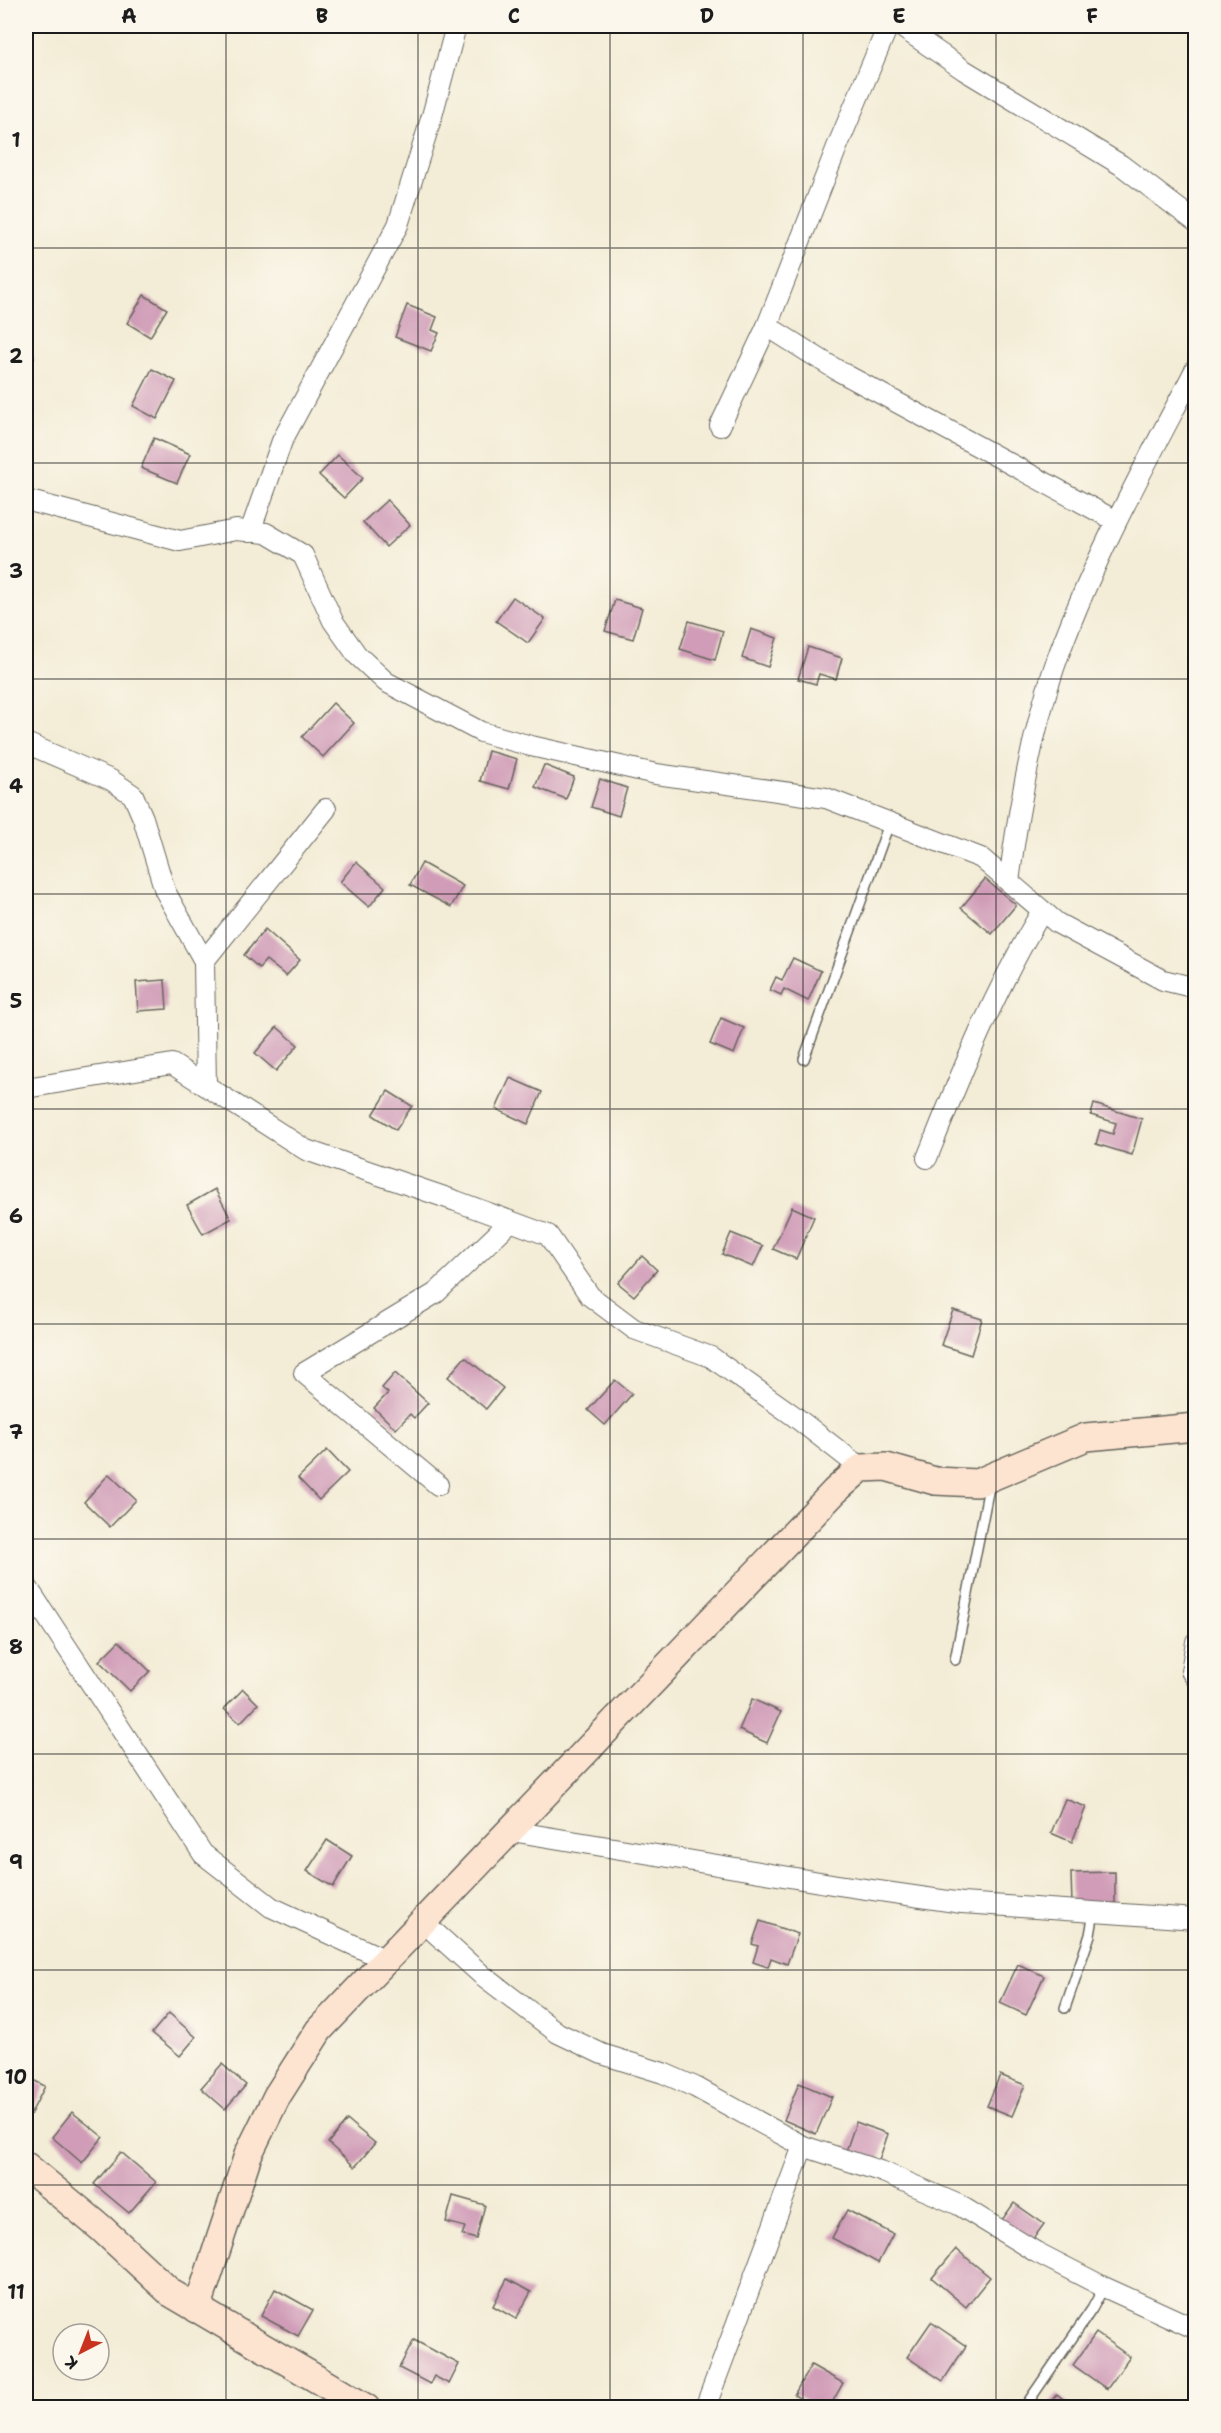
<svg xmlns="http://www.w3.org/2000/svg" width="1221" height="2433" viewBox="0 0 1221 2433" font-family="'Shantell Sans',sans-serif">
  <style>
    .building { fill: #d09cb7 }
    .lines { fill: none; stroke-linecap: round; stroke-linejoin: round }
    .lane-casing { stroke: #67655d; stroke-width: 12 }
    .street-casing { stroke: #67655d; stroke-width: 22 }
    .secondary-casing { stroke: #67655d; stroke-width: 30 }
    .lane { stroke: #fff; stroke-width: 9 }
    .street { stroke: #fff; stroke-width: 20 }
    .secondary { stroke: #fde4d0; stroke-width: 27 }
    .grid { fill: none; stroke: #1c1c1c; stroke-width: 1.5; stroke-opacity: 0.55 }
    .neatline { fill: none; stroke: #1c1c1c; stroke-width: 2 }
    .grid-label { font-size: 20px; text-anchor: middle; font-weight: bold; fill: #1c1c1c }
  </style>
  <rect width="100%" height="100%" fill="#fbf7ec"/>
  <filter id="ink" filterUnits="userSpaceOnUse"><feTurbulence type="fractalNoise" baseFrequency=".0167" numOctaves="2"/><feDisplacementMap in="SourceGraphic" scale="12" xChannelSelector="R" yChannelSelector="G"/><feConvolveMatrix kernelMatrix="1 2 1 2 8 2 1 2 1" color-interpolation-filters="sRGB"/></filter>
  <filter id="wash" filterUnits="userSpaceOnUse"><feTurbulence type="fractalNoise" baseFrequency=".008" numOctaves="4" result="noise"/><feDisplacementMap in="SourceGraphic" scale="24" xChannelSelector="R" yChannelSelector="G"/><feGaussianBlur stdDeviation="1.35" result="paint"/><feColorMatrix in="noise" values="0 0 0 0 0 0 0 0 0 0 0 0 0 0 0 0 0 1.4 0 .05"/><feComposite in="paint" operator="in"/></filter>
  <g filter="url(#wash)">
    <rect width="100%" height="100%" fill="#f3ecd6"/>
    <g id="blocks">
      <g class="building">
        <path d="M144,295L167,309L150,337L127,323Z"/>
        <path d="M407,305L437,317L432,330L439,333L431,351L395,337Z"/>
        <path d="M26,354L34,357L27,376H26Z"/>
        <path d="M152,369L176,381L157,419L133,406Z"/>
        <path d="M154,438L190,454L177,483L141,468Z"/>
        <path d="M338,455L363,478L344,498L319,475Z"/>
        <path d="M387,500L410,525L386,547L363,522Z"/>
        <path d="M513,597L545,619L528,643L496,621Z"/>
        <path d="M615,600L642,608L633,639L605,631Z"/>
        <path d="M689,621L723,631L715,660L680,649Z"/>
        <path d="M751,629L777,638L768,667L742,658Z"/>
        <path d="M808,647L842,658L836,679L819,674L816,684L798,679Z"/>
        <path d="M333,703L354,723L323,757L302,737Z"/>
        <path d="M488,751L517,759L509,789L480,781Z"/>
        <path d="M544,765L574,777L566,799L535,787Z"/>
        <path d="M600,779L627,788L619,816L591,807Z"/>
        <path d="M356,862L385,887L369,907L340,882Z"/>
        <path d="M422,863L463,886L451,907L410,885Z"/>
        <path d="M985,879L1016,905L992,934L961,908Z"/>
        <path d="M265,929L300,960L286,976L266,960L259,968L244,955Z"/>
        <path d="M793,958L821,971L808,1001L784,989L781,995L770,990L776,977L782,980Z"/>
        <path d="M165,980L167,1009L138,1011L136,982Z"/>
        <path d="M721,1018L744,1028L734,1054L710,1044Z"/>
        <path d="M277,1027L298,1045L276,1071L255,1053Z"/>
        <path d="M510,1078L542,1092L528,1124L496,1109Z"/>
        <path d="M388,1091L412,1106L396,1130L373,1115Z"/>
        <path d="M1094,1104L1142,1119L1132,1155L1096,1144L1100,1130L1113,1134L1116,1123L1091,1115Z"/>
        <path d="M215,1189L231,1219L203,1234L187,1205Z"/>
        <path d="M792,1207L814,1217L796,1259L773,1249Z"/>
        <path d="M731,1233L763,1246L753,1267L722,1254Z"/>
        <path d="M642,1256L657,1270L634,1296L618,1283Z"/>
        <path d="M953,1310L982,1319L971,1355L941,1345Z"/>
        <path d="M465,1357L503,1388L486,1409L448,1377Z"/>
        <path d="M395,1373L428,1403L414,1418L410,1414L396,1429L374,1408L388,1393L382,1388Z"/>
        <path d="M615,1380L632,1394L605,1425L588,1410Z"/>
        <path d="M327,1450L348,1472L319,1500L298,1478Z"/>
        <path d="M109,1474L136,1500L110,1527L84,1502Z"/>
        <path d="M119,1641L150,1671L130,1691L99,1661Z"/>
        <path d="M243,1689L258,1704L240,1723L224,1709Z"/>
        <path d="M752,1699L781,1712L767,1743L739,1730Z"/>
        <path d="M1065,1799L1086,1807L1072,1842L1051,1833Z"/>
        <path d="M327,1840L352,1856L333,1887L307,1871Z"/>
        <path d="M1115,1872V1903L1072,1905L1071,1873Z"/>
        <path d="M760,1921L798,1934L787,1964L771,1958L768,1967L753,1962L758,1946L752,1944Z"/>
        <path d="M1018,1964L1044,1976L1026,2015L1000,2003Z"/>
        <path d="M169,2013L196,2037L180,2056L152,2033Z"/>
        <path d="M222,2064L246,2085L225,2109L201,2088Z"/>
        <path d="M1000,2075L1025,2085L1012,2116L987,2106Z"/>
        <path d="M31,2079L45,2086L26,2123V2083L28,2084Z"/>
        <path d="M799,2083L832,2097L816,2134L784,2120Z"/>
        <path d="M72,2112L103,2137L82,2163L52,2137Z"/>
        <path d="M347,2120L375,2143L355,2167L328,2143Z"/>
        <path d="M856,2122L888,2134L878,2163L846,2151Z"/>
        <path d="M121,2152L156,2182L129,2213L94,2184Z"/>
        <path d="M453,2196L485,2205L476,2239L462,2235L465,2227L446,2222Z"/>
        <path d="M1014,2203L1044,2224L1028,2246L999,2224Z"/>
        <path d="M847,2210L893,2234L878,2263L832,2238Z"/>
        <path d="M956,2249L990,2277L966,2307L932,2278Z"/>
        <path d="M507,2279L531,2292L516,2319L493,2306Z"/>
        <path d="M275,2289L313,2310L298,2336L261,2316Z"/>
        <path d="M931,2322L966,2346L943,2381L907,2357Z"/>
        <path d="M1096,2333L1130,2357L1107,2389L1073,2365Z"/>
        <path d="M414,2340L459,2364L449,2384L434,2376L430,2384L399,2368Z"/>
        <path d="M811,2365L843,2383L829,2408H816L794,2395Z"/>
        <path d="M1057,2394L1074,2408H1046Z"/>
      </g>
    </g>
  </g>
  <g filter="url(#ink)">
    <use href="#blocks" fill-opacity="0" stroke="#67655d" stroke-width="1.5"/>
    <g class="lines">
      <g class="lane-casing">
        <g id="lane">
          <path d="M804,1059L890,821"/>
          <path d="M955,1660L990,1482"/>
          <path d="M1065,2008L1090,1935L1094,1912"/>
          <path d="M1024,2408L1092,2309L1104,2287"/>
        </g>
      </g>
      <g class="street-casing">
        <g id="street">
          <path d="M900,26L964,70L1121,165L1196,222"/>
          <path d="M767,326L837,370L1116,521"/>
          <path d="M720,426L767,326L837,147L888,26"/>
          <path d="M26,500L180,541L236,530L266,533L303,555L333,621L357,655L386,682L481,732L531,746L656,774L826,798L981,858L1057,923L1163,980L1196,988"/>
          <path d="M250,532L282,441L398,225L432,116L456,26"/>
          <path d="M26,743L111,780L133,795L143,818L165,891L204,961L206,1086"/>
          <path d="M1009,882C1018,810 1031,737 1054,668C1090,564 1145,466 1196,368"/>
          <path d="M204,961L326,809"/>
          <path d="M26,1088L172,1064L306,1150L456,1201L548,1235L590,1296L634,1329L711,1357L794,1416L861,1468"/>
          <path d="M927,1158C961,1073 995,989 1042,911"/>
          <path d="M438,1485L304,1373L436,1293L510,1222"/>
          <path d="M26,1585L203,1854L271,1907L386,1960"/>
          <path d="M1196,1642L1191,1671L1196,1678"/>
          <path d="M511,1831L838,1885L962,1903L1196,1919"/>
          <path d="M423,1922L482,1975L558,2033L602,2054L663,2073L695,2087L803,2146L883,2172L959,2205L1036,2252L1104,2287L1196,2329"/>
          <path d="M705,2408L803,2146"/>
        </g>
      </g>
      <g class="secondary-casing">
        <g id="secondary">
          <path d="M26,2166L101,2228L171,2293L366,2408"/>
          <path d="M197,2309L248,2155L277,2096L319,2030L835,1491L861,1468L886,1467L935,1481L977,1483L1086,1437L1196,1427"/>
        </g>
      </g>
      <use href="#lane" class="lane"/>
      <use href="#street" class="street"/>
      <use href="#secondary" class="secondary"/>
    </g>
  </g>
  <path class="grid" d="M226,26V2408M418,26V2408M610,26V2408M803,26V2408M996,26V2408M26,248H1196M26,463H1196M26,679H1196M26,894H1196M26,1109H1196M26,1324H1196M26,1539H1196M26,1754H1196M26,1970H1196M26,2185H1196"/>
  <rect width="1221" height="2433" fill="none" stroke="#fbf7ec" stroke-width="66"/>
  <g transform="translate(81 2352) rotate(222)"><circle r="28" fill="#fbf7ec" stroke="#a29f99" stroke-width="1.5"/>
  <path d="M0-4.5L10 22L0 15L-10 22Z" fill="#c8321e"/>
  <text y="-9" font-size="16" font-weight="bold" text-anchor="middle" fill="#1c1c1c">K</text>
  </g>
  <rect x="33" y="33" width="1155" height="2367" class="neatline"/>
  <g class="grid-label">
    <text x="129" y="23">A</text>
    <text x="322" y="23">B</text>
    <text x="514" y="23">C</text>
    <text x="707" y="23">D</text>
    <text x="899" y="23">E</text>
    <text x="1092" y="23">F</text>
    <text x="16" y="147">1</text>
    <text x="16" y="363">2</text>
    <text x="16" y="578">3</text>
    <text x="16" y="793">4</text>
    <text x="16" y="1008">5</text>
    <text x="16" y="1223">6</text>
    <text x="16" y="1439">7</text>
    <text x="16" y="1654">8</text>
    <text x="16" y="1869">9</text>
    <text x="16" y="2084">10</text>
    <text x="16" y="2299">11</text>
  </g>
</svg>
